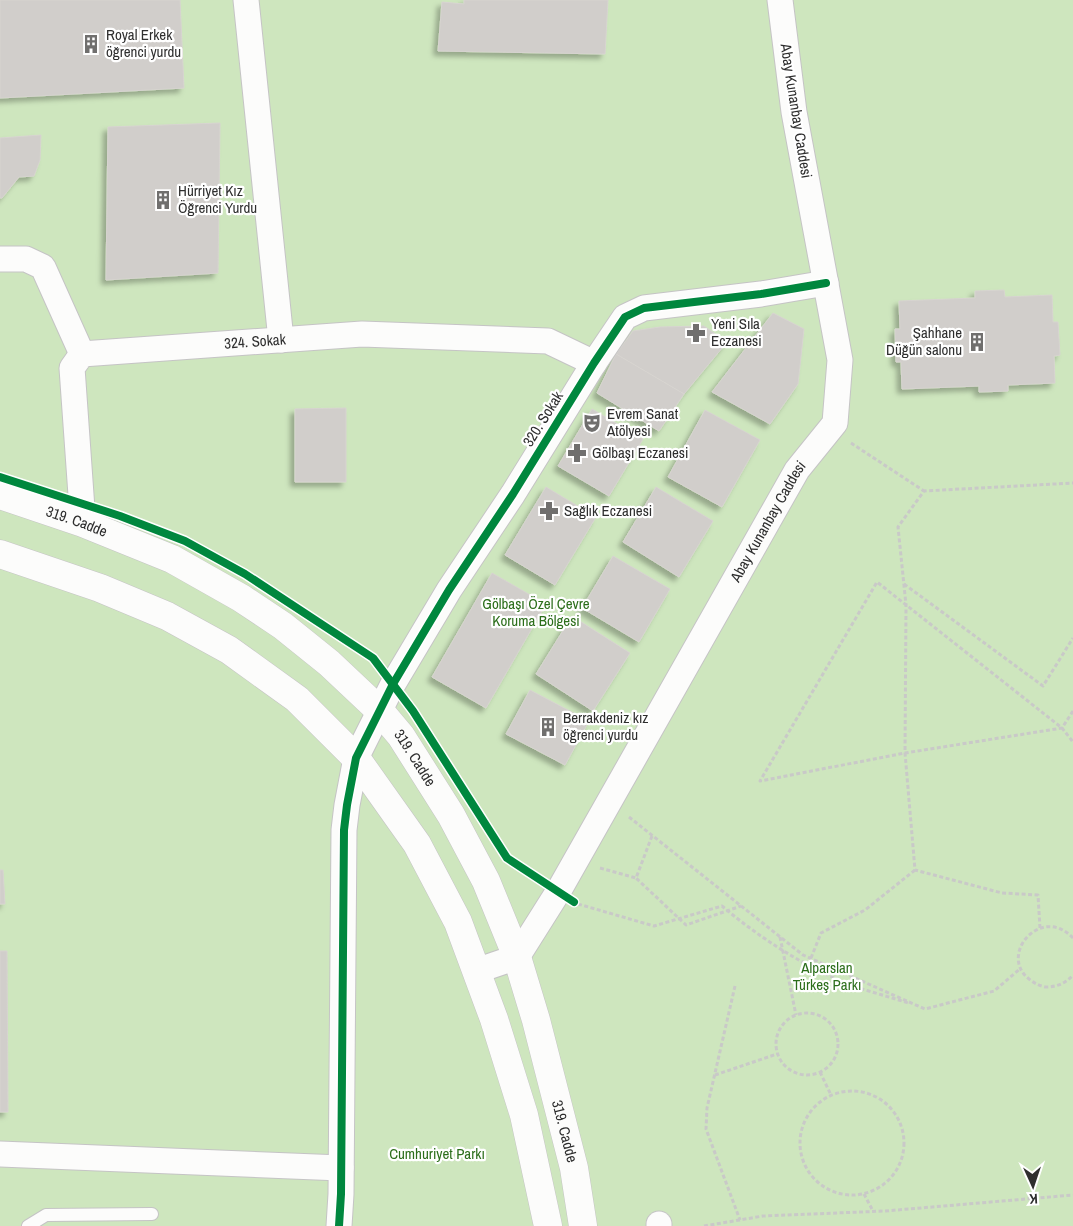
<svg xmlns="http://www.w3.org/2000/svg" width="1073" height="1226" viewBox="0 0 1073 1226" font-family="'Archivo Narrow',sans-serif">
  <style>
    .grass { fill: #cee6be }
    .building { fill: #d1cecb; stroke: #d7d4d0; filter: url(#shadow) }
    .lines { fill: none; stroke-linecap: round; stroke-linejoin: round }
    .service-casing { stroke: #c5c4c5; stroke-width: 14 }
    .minor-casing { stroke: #c5c4c5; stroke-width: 27 }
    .tertiary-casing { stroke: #c5c4c5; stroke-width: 29 }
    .path { stroke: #c9c9c8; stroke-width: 3; stroke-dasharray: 4 2.5; stroke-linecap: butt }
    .service { stroke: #fcfcfb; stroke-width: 12 }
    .minor { stroke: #fcfcfb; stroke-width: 25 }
    .tertiary { stroke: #fcfcfb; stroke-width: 28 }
    .cycleway-casing { stroke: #fff; stroke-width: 11 }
    .cycleway { stroke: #00873e; stroke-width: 8 }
    .labels { text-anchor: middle; stroke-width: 4.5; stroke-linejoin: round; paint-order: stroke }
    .poi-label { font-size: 15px; fill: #2e2e2e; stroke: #fff; text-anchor: start }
    .street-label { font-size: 15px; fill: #2e2e2e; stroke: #fff }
    .park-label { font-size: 15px; fill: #2c6e1b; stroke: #fff }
  </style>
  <defs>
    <filter id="shadow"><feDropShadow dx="-4.5" dy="4.5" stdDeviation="2.5" flood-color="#0004"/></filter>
  </defs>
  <rect width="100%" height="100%" fill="#ece8e4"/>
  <rect class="grass" x="0" y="0" width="1073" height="1226"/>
  <g class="building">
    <path d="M0,0H180L184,88L0,98Z"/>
    <path d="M464,0H608L605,54L438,51L442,2L464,4Z"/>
    <path d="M220,123L218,273L106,280L108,127Z"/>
    <path d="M41,135L40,160L34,176L19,177L2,198H0V138Z"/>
    <path d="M1004,290L1005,297L1052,295L1053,322H1058L1060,355L1054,356L1055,383L1008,385V391L979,392V386L902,389L901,362H896L895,329H900L899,301L975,298V291Z"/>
    <path d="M773,313L804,329L798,384L770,424L712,392Z"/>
    <path d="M704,326L727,342L684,394L616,354L633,331L660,327Z"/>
    <path d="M616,354L684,394L659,431L597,393Z"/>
    <path d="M346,408V482H295V409Z"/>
    <path d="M592,409L643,439L609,496L558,466Z"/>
    <path d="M705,410L760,440L722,507L668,477Z"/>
    <path d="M546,487L596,517L555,585L505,555Z"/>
    <path d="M656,487L713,521L679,577L623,542Z"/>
    <path d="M613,556L670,589L639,642L582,608Z"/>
    <path d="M492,573L546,604L486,708L432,677Z"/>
    <path d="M572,616L630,653L593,711L536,674Z"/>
    <path d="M530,690L589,721L565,765L506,734Z"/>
    <path d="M0,870H3L5,904H0Z"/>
    <path d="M0,951H7L8,1112H0Z"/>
  </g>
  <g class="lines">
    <g class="service-casing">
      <path id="service" d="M28,1226L46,1215L152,1214"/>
    </g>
    <g class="minor-casing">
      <g id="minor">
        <path d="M246,0L281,340"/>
        <path d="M0,259H26L43,267L82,354"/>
        <path id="s1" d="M83,523L72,368L82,354L362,334L548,341L594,363"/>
        <path id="s2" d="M476,971L517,957L558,892L797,470L835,423L840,360L794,112L780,0"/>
        <path d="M0,1154L341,1168"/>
        <path d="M659,1224V1226"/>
        <path d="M339,1226L341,1194L344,830L347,805L356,758L393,684L449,590L513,494L594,363L625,317L644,308L761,294L826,283"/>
      </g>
    </g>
    <g class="tertiary-casing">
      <g id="tertiary">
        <path id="s3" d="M0,495L83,523L172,559L241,598L283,626L329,663L380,711L401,736L451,815L486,881L517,957L536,1020L574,1168L583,1226"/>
        <path d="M0,554L100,588L167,616L229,650L297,699L356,758L417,844L458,922L494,1019L524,1115L548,1226"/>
      </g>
    </g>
    <g class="path">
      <path d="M851,443L924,491"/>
      <path d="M904,584L1043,686L1073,638"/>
      <path d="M1073,711L1062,728L905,753L760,781L877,582L1062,728L1073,742"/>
      <path d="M629,817L803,955L925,1009L994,991L1021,968"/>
      <path d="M652,836L636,878L686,925L741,906"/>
      <path d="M600,868L636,878"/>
      <path d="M578,904L654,926L722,906C761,939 805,967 853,986C871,992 890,997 908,1003"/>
      <path d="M1040,928L1038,895L1002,893L915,870L905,753L906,605L898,527L924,491L1073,483"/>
      <path d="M780,937L796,1015"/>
      <path d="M1073,938C1041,904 998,955 1029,979C1034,983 1039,986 1046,987C1057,987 1066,983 1073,975"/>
      <path d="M811,958L821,933L865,910L915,870"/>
      <path d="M735,986L707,1108L706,1129L740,1220"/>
      <circle cx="807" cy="1044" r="31"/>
      <path d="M820,1072L831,1095"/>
      <path d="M715,1075L777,1054"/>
      <circle cx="852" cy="1143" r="52"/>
      <path d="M864,1194L873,1211"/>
      <path d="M704,1226L763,1216L885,1211L1073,1195"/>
    </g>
    <use href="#service" class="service"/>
    <use href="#minor" class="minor"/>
    <use href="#tertiary" class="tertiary"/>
    <g class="cycleway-casing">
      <g id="cycleway">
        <path d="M0,477L120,516L185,541L245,574L373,658L413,711L507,858L574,902"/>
        <path d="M339,1226L341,1194L344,830L347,805L356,758L393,684L449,590L513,494L594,363L625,317L644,308L761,294L826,283"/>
      </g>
    </g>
    <use href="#cycleway" class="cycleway"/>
  </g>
  <defs>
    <g id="building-bare" transform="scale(1.5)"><path d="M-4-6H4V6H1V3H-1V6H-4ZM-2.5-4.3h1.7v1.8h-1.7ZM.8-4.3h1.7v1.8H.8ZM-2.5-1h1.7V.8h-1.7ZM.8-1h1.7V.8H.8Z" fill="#706f6e" stroke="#fff" stroke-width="2.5" paint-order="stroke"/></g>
    <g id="pharmacy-bare" transform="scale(1.5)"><path d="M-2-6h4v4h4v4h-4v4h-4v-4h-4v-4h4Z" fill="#706f6e" stroke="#fff" stroke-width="2.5" paint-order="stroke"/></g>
    <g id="theatre-bare" transform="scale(1.5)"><path d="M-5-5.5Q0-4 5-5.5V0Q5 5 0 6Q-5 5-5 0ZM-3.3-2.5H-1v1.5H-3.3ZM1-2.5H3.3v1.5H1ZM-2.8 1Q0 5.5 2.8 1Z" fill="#706f6e" stroke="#fff" stroke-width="2.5" paint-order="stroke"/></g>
  </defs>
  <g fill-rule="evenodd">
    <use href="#building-bare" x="91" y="44"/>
    <use href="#building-bare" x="163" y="200"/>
    <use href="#pharmacy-bare" x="696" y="333"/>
    <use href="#building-bare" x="977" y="342"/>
    <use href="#theatre-bare" x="592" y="423"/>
    <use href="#pharmacy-bare" x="577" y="453"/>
    <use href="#pharmacy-bare" x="549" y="511"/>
    <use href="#building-bare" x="548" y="727"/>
  </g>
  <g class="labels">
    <g class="poi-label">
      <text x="106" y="40">Royal Erkek<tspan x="106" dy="17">öğrenci yurdu</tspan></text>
      <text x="178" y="196">Hürriyet Kız<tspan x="178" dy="17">Öğrenci Yurdu</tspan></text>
      <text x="711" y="329">Yeni Sıla<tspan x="711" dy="17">Eczanesi</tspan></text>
      <text x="962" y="338" text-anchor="end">Şahhane<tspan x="962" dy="17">Düğün salonu</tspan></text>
      <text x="607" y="419">Evrem Sanat<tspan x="607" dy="17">Atölyesi</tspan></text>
      <text x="592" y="458">Gölbaşı Eczanesi</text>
      <text x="564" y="516">Sağlık Eczanesi</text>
      <text x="563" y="723">Berrakdeniz kız<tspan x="563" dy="17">öğrenci yurdu</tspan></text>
    </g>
    <g class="street-label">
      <text transform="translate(796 111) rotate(81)" y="5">Abay Kunanbay Caddesi</text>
      <text dy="5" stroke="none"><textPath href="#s1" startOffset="346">324. Sokak</textPath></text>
      <text transform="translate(543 419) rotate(-58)" y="5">320. Sokak</text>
      <text dy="5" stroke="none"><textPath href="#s3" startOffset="81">319. Cadde</textPath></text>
      <text dy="5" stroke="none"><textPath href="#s2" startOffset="546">Abay Kunanbay Caddesi</textPath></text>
      <text dy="5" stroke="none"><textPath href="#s3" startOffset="501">319. Cadde</textPath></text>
      <text dy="5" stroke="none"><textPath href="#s3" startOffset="906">319. Cadde</textPath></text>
    </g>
    <g class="park-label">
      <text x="536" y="609">Gölbaşı Özel Çevre<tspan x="536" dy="17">Koruma Bölgesi</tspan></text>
      <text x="827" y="973">Alparslan<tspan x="827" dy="17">Türkeş Parkı</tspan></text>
      <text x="437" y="1159">Cumhuriyet Parkı</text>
    </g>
  </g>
  <g transform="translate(1033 1186) rotate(177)" stroke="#ffffff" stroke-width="4" paint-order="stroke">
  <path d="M0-4L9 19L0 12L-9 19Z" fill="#2e2e2e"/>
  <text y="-8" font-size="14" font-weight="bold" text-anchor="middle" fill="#2e2e2e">K</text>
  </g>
</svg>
